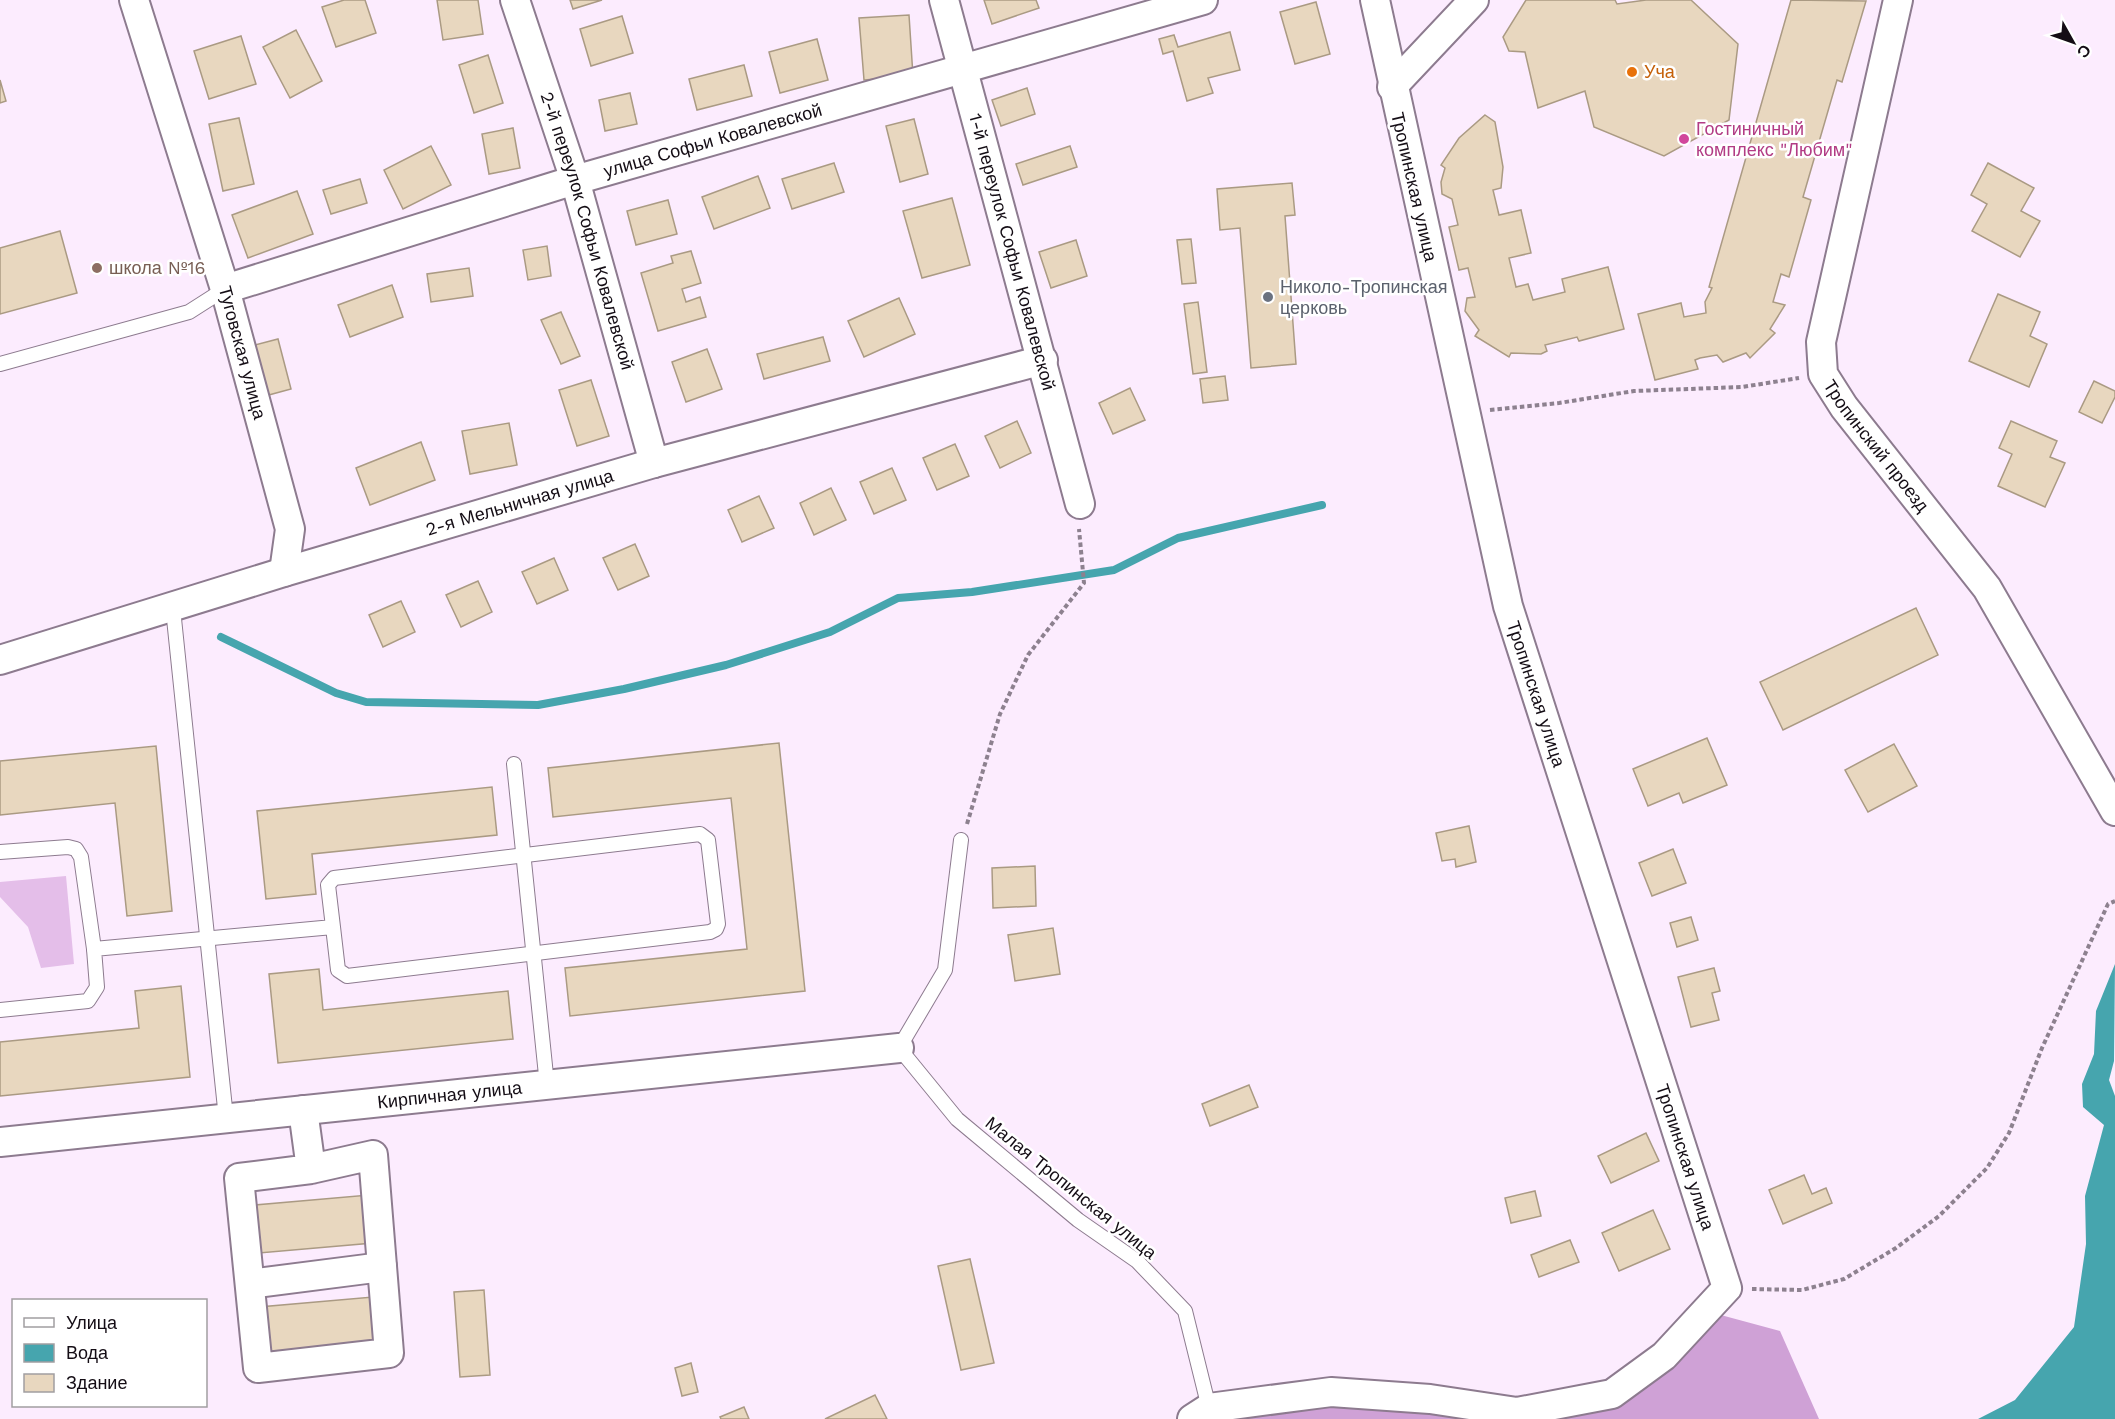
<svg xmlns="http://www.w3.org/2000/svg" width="2115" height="1419" viewBox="0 0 2115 1419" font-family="'Work Sans',sans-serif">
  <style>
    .green { fill: #e4bee9 }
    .forest { fill: #cfa1d6 }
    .water { fill: #46a5ae }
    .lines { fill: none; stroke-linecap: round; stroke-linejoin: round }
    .stream { stroke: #46a5ae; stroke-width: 8 }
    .building { fill: #e8d7bf; stroke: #aa9a83; stroke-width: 1.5 }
    .lane-casing { stroke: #8d7b8f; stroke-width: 16 }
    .street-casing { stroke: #8d7b8f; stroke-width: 32 }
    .path { stroke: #8d818f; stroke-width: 4; stroke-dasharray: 4.5 3; stroke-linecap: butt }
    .lane { stroke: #fff; stroke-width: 14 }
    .street { stroke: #fff; stroke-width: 28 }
    .food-dot { fill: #e8710a; stroke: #fff; stroke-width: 2 }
    .hotel-dot { fill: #d1479c; stroke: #fff; stroke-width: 2 }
    .education-dot { fill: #8d6e63; stroke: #fff; stroke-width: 2 }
    .worship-dot { fill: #6b7280; stroke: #fff; stroke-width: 2 }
    .labels { text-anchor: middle; stroke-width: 5; stroke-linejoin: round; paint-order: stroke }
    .food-label { font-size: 18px; fill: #c56008; stroke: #fff; text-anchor: start }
    .hotel-label { font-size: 18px; fill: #b23c85; stroke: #fff; text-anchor: start }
    .street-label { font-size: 18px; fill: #140d15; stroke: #fff }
    .education-label { font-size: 18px; fill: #785e54; stroke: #fff; text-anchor: start }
    .worship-label { font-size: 18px; fill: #5b616d; stroke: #fff; text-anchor: start }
  </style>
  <rect width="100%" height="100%" fill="#fcecfe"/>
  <path class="green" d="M66,876L74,964L41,968L28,927L0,897V882Z"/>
  <path class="forest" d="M1706,1311L1780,1331L1819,1419H1192L1285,1397L1517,1412L1612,1394Z"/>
  <path class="water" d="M2115,964L2114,1061L2109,1080L2115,1096V1419H1978L2015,1400L2074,1327L2086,1244L2085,1196L2104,1125L2083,1107L2082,1084L2094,1054L2096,1011Z"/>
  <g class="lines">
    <path class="stream" d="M221,637L336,693L366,702L538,705L624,689L726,665L830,632L898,598L972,592L1114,570L1178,538L1322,505"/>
  </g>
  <g class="building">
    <path d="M344,0H365L376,33L336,47L322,7Z"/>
    <path d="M437,0H478L483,34L443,40Z"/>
    <path d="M570,0H602L573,9Z"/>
    <path d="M984,0H1036L1039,8L992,24Z"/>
    <path d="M1526,0H1615L1617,4L1646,0H1691L1738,44L1729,120L1664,156L1594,127L1585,91L1538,108L1525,52L1509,51L1503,37Z"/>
    <path d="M1791,0L1866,1L1842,82L1837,80L1803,197L1811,200L1789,277L1781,274L1773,302L1785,305L1770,329L1775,333L1750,358L1746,353L1723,362L1717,355L1700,358L1695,360L1698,369L1655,380L1638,314L1681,303L1684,317L1706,313L1705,302L1712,288L1709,287Z"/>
    <path d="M1316,2L1330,54L1295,64L1280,12Z"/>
    <path d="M909,15L913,76L864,80L859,18Z"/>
    <path d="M622,16L633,53L591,66L580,29Z"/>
    <path d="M296,30L322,81L290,98L263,47Z"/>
    <path d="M1230,32L1240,70L1208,78L1213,93L1187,101L1173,51L1163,54L1159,39L1174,35L1178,47Z"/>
    <path d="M241,36L256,84L209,99L194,51Z"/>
    <path d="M817,39L828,80L780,93L769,52Z"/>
    <path d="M488,55L503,103L474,113L459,65Z"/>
    <path d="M744,65L752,96L697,110L689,79Z"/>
    <path d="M0,80L6,101L0,103Z"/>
    <path d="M1027,88L1035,114L1001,126L992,100Z"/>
    <path d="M630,93L637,124L605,131L599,100Z"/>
    <path d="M1485,115L1495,122L1503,167L1501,188L1493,190L1499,215L1521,210L1531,253L1509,258L1516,287L1528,284L1533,300L1565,292L1562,279L1608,267L1624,329L1579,341L1577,337L1545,345L1547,351L1541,354L1511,353L1509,357L1475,336L1479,330L1465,311L1467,298L1475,297L1468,268L1459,270L1449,227L1458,225L1452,199L1442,194L1441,182L1445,168L1441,165L1459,138Z"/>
    <path d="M239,118L254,184L223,191L209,124Z"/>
    <path d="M914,119L928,174L900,182L886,126Z"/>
    <path d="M513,128L520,168L489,174L482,134Z"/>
    <path d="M431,146L451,185L403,209L384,170Z"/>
    <path d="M1070,146L1077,167L1023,185L1016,164Z"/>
    <path d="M834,163L844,192L792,209L782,179Z"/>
    <path d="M1988,163L2034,188L2021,211L2040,221L2020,257L1972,231L1987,204L1971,195Z"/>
    <path d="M758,176L770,208L714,229L702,197Z"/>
    <path d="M360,179L367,203L331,214L323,190Z"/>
    <path d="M1292,183L1295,215L1285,216L1296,364L1251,368L1240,228L1220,230L1217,189Z"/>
    <path d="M297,191L313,234L248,258L232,215Z"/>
    <path d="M952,198L970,265L922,278L903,211Z"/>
    <path d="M668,200L677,234L636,245L627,211Z"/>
    <path d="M60,231L77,293L0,314V248Z"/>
    <path d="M1191,239L1196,283L1182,284L1177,240Z"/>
    <path d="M1076,240L1087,276L1051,288L1039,252Z"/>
    <path d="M547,246L551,276L528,280L523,250Z"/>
    <path d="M691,251L701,283L682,289L686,302L700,297L706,317L658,331L641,273L673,263L671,256Z"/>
    <path d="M469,268L473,296L431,302L427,274Z"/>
    <path d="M392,285L403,317L350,337L338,305Z"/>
    <path d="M1998,294L2040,312L2030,336L2047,344L2029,387L1969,361Z"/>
    <path d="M899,298L915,334L864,357L848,321Z"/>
    <path d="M1198,302L1207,372L1193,374L1184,304Z"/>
    <path d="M561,312L580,356L561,364L541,320Z"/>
    <path d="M823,337L830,361L764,379L757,354Z"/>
    <path d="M278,339L291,389L265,396L251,346Z"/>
    <path d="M707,349L722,389L686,402L672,362Z"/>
    <path d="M1225,376L1228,400L1203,403L1200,379Z"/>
    <path d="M591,380L609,436L577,446L559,390Z"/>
    <path d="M2094,381L2115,391V397L2102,423L2079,412Z"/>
    <path d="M1130,388L1145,420L1113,434L1099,403Z"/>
    <path d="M1017,421L1031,453L1000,468L985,436Z"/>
    <path d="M2011,421L2057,441L2050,457L2065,463L2045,507L1998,486L2012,454L1999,448Z"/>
    <path d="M509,423L517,465L470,474L462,431Z"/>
    <path d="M421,442L435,480L370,505L356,468Z"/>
    <path d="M955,444L969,476L937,490L923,458Z"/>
    <path d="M892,468L906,500L874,514L860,482Z"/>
    <path d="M831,488L846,520L814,535L800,503Z"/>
    <path d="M759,496L774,528L742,542L728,510Z"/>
    <path d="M635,544L649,576L618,590L603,558Z"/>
    <path d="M554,558L568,590L537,604L522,572Z"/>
    <path d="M478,581L492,612L461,627L446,595Z"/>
    <path d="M401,601L415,632L383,647L369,615Z"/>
    <path d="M1916,608L1938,655L1783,730L1760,682Z"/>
    <path d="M1707,738L1727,785L1683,803L1679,793L1648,806L1633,769Z"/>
    <path d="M779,743L805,991L570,1016L565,968L747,949L731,798L553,817L548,768Z"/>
    <path d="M1894,744L1917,786L1868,812L1845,770Z"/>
    <path d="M156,746L172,911L127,916L115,803L0,815V761Z"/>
    <path d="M492,787L497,835L312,854L316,894L266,899L257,811Z"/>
    <path d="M1469,826L1476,862L1456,867L1455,859L1442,861L1436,833Z"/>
    <path d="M1673,849L1686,883L1652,896L1639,863Z"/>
    <path d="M1035,866L1036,906L993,908L992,868Z"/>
    <path d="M1691,917L1698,940L1677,947L1670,923Z"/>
    <path d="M1053,928L1060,974L1015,981L1008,935Z"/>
    <path d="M1714,968L1720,991L1712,993L1719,1020L1691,1027L1678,977Z"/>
    <path d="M319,969L323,1010L508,991L513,1039L278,1063L269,974Z"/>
    <path d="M181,986L190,1077L0,1096V1042L139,1028L135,991Z"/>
    <path d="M1249,1085L1258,1107L1210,1126L1202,1104Z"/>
    <path d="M1646,1133L1659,1161L1611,1183L1598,1156Z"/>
    <path d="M1804,1175L1812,1194L1826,1188L1832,1203L1783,1224L1769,1190Z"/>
    <path d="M1535,1191L1541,1216L1511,1223L1505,1198Z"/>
    <path d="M369,1195L373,1243L259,1253L255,1205Z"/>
    <path d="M1653,1210L1670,1249L1619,1271L1602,1233Z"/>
    <path d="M1570,1240L1579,1262L1539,1277L1531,1255Z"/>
    <path d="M970,1259L994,1363L961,1370L938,1266Z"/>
    <path d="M484,1290L490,1375L460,1377L454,1292Z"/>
    <path d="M373,1297L377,1346L263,1356L259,1307Z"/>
    <path d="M691,1363L698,1392L682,1396L675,1368Z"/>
    <path d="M875,1395L887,1419H825Z"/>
    <path d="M744,1407L749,1419H721L720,1417Z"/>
  </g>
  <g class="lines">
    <g class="lane-casing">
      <g id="lane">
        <path d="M0,364L189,312L225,289"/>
        <path d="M173,609L226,1118"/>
        <path d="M514,764L547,1085"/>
        <path d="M961,840L945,970L899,1048L957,1119L1078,1220L1137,1261L1185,1311L1209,1408"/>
        <path d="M0,852L68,847L76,849L81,857L94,949"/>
        <path d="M0,1010L88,1001L97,987L94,949L333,927L338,970L347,976L710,932L716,929L718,924L708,840L700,834L334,878L328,885L333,927"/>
      </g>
    </g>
    <g class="street-casing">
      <g id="street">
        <path id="s1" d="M134,0L225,289L290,529L284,572"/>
        <path id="s2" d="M515,0L575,180L654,463"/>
        <path id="s3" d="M944,0L1080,504"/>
        <path id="s4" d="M1898,0L1821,342L1823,374L1844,407L1987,588L2115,811"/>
        <path d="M1392,87L1474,0"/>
        <path id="s5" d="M225,289L575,180L1203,0"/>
        <path id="s6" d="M0,660L284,572L654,463L1043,360"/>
        <path d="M303,1110L311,1169L239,1178L258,1368L389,1353L373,1155L311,1169"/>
        <path id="s7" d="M0,1142L899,1048"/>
        <path d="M250,1284L382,1267"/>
        <path d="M1192,1419L1209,1408L1331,1392L1430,1399L1517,1412L1612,1394L1664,1356L1727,1288L1508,606L1375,0"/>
      </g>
    </g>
    <g class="path">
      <path d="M1490,410L1559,403L1634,391L1742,387L1799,378"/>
      <path d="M967,824L1000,714L1028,655L1084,583L1079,529"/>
      <path d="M1752,1289L1802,1290L1844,1279L1896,1248L1939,1216L1987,1168L2009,1133L2042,1048L2108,904L2115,901"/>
    </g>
    <use href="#lane" class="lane"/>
    <use href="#street" class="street"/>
  </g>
  <circle class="food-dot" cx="1632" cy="72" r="6"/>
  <circle class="hotel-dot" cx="1684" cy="139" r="6"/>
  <circle class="education-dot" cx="97" cy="268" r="6"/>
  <circle class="worship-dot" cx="1268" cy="297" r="6"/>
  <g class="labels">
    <g class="food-label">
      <text x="1644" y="78">Уча</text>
    </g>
    <g class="hotel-label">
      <text x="1696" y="135">Гостиничный<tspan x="1696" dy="21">комплекс "Любим"</tspan></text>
    </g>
    <g class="street-label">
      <text dy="6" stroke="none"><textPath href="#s5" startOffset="510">улица Софьи Ковалевской</textPath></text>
      <text transform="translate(1414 187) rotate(77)" y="6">Тропинская улица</text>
      <text dy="6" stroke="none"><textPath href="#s2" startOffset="242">2-й переулок Софьи Ковалевской</textPath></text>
      <text dy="6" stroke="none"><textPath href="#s3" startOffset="261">1-й переулок Софьи Ковалевской</textPath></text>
      <text dy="6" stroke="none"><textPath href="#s1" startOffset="369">Туговская улица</textPath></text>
      <text dy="6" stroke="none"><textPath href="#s4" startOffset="472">Тропинский проезд</textPath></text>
      <text dy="6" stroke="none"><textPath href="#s6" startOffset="543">2-я Мельничная улица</textPath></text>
      <text transform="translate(1536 694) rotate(72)" y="6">Тропинская улица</text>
      <text dy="6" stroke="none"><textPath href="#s7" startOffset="452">Кирпичная улица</textPath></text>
      <text transform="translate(1685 1157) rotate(72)" y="6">Тропинская улица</text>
      <text transform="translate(1071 1188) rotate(39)" y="6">Малая Тропинская улица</text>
    </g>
    <g class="education-label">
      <text x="109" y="274">школа №16</text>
    </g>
    <g class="worship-label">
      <text x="1280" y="293">Николо-Тропинская<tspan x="1280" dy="21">церковь</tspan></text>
    </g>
  </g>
  <rect x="12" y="1299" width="195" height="108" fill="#ffffff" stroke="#a19ea1" stroke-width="1.5"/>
  <rect x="24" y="1318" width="30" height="9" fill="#ffffff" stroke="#a19ea1" stroke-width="1.5"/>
  <text x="66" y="1329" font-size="18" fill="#140d15">Улица</text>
  <rect x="24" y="1344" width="30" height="18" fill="#46a5ae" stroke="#a19ea1" stroke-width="1.5"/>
  <text x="66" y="1359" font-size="18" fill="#140d15">Вода</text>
  <rect x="24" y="1374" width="30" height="18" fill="#e8d7bf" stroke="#a19ea1" stroke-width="1.5"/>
  <text x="66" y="1389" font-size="18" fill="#140d15">Здание</text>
  <g transform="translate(2073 42) rotate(130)" stroke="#ffffff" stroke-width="4.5" paint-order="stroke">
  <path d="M0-4.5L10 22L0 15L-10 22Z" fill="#140d15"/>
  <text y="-9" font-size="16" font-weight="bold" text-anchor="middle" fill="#140d15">С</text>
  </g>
</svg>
